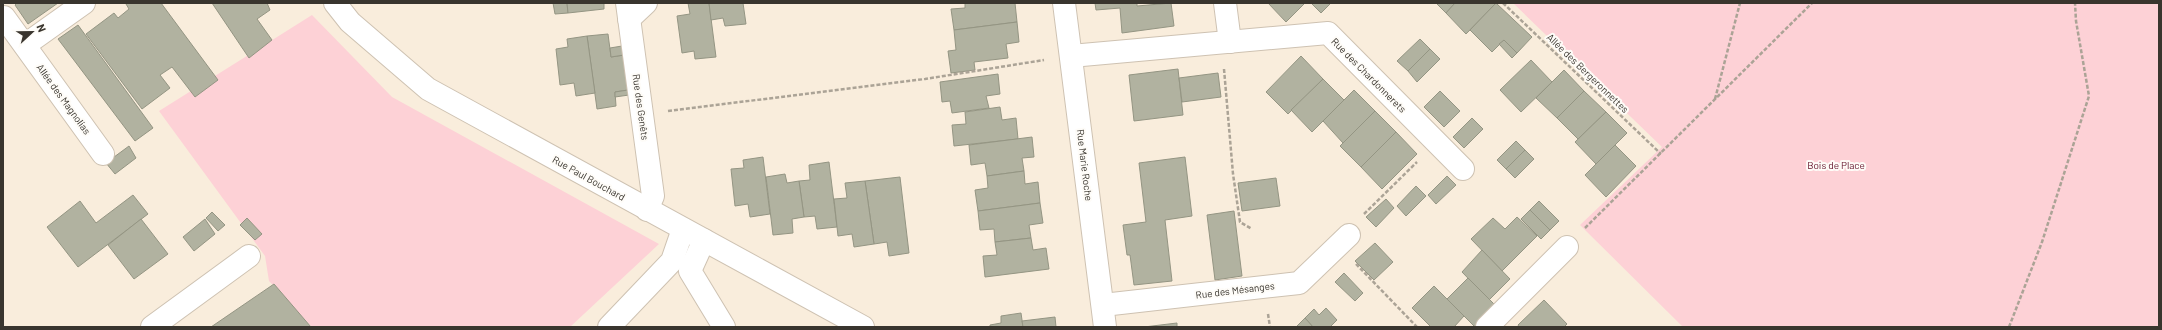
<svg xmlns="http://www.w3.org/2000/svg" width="2162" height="330" viewBox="0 0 2162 330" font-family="Barlow,sans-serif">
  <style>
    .green { fill: #fdd1d6 }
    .building { fill: #b1b2a0; stroke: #949583 }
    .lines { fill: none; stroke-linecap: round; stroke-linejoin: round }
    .minor-casing { stroke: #cec2b2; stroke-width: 24 }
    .path { stroke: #aba396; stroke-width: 2.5; stroke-dasharray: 4 2; stroke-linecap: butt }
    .minor { stroke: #fff; stroke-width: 22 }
    .labels { text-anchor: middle; stroke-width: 4; stroke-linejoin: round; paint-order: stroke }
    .street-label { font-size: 10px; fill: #39352e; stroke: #fefcf8 }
    .park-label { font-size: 10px; fill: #621028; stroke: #fefcf8 }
  </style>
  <rect width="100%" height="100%" fill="#f9eddc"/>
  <g class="green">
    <path d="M1513,3H2159V327H1683L1580,225L1662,147Z"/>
    <path d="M312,15L392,97L659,244L570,327H312L269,281L265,256L159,111Z"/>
  </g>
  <g class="building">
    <path d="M17,3H58L28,24L15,5Z"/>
    <path d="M128,3H161L218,80L195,97L172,67L160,75L170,88L142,109L86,34L114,13L118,18L129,9L126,4Z"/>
    <path d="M212,3H267L270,10L257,19L272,40L249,58Z"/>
    <path d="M553,3H567L568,13L555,14Z"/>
    <path d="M567,3H604V9L568,13Z"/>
    <path d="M688,3H709L716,57L695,59L694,51L682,53L677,16L690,14Z"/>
    <path d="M709,3H743L746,24L725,26L723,18L711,20Z"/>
    <path d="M965,3H1015L1017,22L954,30L951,9L965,8Z"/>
    <path d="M1095,3H1137V6L1171,3L1174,26L1122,33L1120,8L1096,10Z"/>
    <path d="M1268,3H1305L1286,22Z"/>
    <path d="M1311,3H1331L1321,13Z"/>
    <path d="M1436,3H1455L1446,13Z"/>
    <path d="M1455,3H1496L1466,34L1446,13Z"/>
    <path d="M1496,3L1532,37L1517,53L1504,40L1492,52L1470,30Z"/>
    <path d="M1017,22L1019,42L1006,44L1008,58L974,62L975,70L951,73L948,51L956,50L954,30Z"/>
    <path d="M78,25L153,128L135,141L58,39Z"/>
    <path d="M608,34L611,57L624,55L628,90L615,92L616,106L597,109L587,36Z"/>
    <path d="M587,36L595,93L576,96L574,83L560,85L556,49L568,47L567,39Z"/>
    <path d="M1420,39L1430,49L1408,71L1397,61Z"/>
    <path d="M1504,40L1517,53L1512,58L1499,44Z"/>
    <path d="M622,46L624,55L611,57L610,48Z"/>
    <path d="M1430,49L1440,59L1417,82L1408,71Z"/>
    <path d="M1301,56L1323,79L1288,114L1266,92Z"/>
    <path d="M1531,60L1552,82L1521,112L1500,90Z"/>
    <path d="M1178,69L1183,115L1134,121L1129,75Z"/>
    <path d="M1564,70L1584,91L1557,118L1536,98Z"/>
    <path d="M1218,73L1221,97L1182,102L1179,78Z"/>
    <path d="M998,74L1000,94L986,96L989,108L952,113L950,101L942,102L940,82Z"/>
    <path d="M1323,79L1344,100L1312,132L1291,110Z"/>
    <path d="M628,90L629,95L615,97V92Z"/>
    <path d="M1354,90L1375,111L1343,143L1323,121Z"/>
    <path d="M1440,91L1460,111L1444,127L1424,107Z"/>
    <path d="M1584,91L1606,112L1578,139L1557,118Z"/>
    <path d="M1000,107L1002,120L1016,118L1018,139L954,146L952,125L966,124L965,112Z"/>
    <path d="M1375,111L1396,132L1361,167L1340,146Z"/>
    <path d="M1606,112L1627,133L1596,164L1575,142Z"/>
    <path d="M1472,118L1483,129L1464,148L1453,137Z"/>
    <path d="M1396,132L1417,154L1382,189L1361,167Z"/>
    <path d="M1032,137L1034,157L1022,158L1024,171L987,176L985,163L971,165L969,145Z"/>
    <path d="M1516,141L1525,150L1506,169L1497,160Z"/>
    <path d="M1615,145L1636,166L1606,197L1585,175Z"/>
    <path d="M129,146L136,158L115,174L106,163Z"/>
    <path d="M1525,150L1534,159L1515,178L1506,169Z"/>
    <path d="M763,157L770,214L750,217L748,204L735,206L731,169L744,168L743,160Z"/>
    <path d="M1185,157L1192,216L1165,220L1172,281L1134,285L1130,255H1127L1123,225L1146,222L1139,163Z"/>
    <path d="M829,162L837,227L817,229L815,216L804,217L799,181L810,180L809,165Z"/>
    <path d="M1024,171L1025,184L1038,182L1040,203L978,211L975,190L988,188L987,176Z"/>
    <path d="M785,174L787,183L799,181L804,217L792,219L793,233L773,235L766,177Z"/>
    <path d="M1447,176L1456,185L1436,204L1428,195Z"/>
    <path d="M900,177L909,253L889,256L887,242L874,244L865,181Z"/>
    <path d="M1276,178L1280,206L1242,211L1238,183Z"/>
    <path d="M865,181L874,244L854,247L852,234L838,236L834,199L847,198L845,183Z"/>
    <path d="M1416,186L1426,196L1406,216L1397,206Z"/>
    <path d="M133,195L148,214L78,267L47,227L80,201L96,223Z"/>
    <path d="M1386,199L1394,208L1376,227L1366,217Z"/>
    <path d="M1539,201L1559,221L1550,230L1530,210Z"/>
    <path d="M1040,203L1043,223L1029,225L1031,238L995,242L994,229L980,230L978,211Z"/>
    <path d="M1530,210L1550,230L1541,239L1521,219Z"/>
    <path d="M1234,211L1242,276L1215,280L1207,215Z"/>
    <path d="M212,212L225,225L218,231L206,218Z"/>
    <path d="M1517,217L1537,236L1502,271L1471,239L1493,218L1505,229Z"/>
    <path d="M247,218L262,234L255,240L240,225Z"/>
    <path d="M141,219L168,254L134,279L108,245Z"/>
    <path d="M205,219L215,234L194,251L183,237Z"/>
    <path d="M1031,238L1033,250L1046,248L1049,269L985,277L983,256L997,255L995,242Z"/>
    <path d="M1375,243L1393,262L1374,280L1355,261Z"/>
    <path d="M1482,250L1510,279L1489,300L1462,272Z"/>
    <path d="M1344,273L1363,293L1355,301L1335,282Z"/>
    <path d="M1468,278L1496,306L1475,327L1447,299Z"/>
    <path d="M274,284L311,327H211Z"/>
    <path d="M1434,286L1464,316L1454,327H1431L1412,308Z"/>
    <path d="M1544,300L1567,324L1564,327H1519L1518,325Z"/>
    <path d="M1326,308L1337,320L1330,327H1313L1305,318L1314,309L1319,315Z"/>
    <path d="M1021,313L1023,327H990V325L1001,323V316Z"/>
    <path d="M1055,317L1056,327H1023L1022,321Z"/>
    <path d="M1305,318L1313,327H1296Z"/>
    <path d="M1177,323V327H1144Z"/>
  </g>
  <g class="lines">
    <g class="minor-casing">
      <g id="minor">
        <path d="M335,3L350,22L428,89L863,327"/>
        <path d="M627,3L653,196L647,210"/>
        <path d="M1064,3L1105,327"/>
        <path d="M1225,3L1230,42"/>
        <path d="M4,17L103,154"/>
        <path d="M629,19L646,3"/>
        <path d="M25,45L84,3"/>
        <path d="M1071,56L1328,33L1463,169"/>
        <path d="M704,240L690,271L724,327"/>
        <path d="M1103,305L1299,283L1349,235"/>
        <path d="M152,327L249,256"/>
        <path d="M609,327L672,261L683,229"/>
        <path d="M1487,327L1567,247"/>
      </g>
    </g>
    <g class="path">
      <path d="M1503,3L1661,154"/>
      <path d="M1224,69L1233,174L1240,222L1252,229"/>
      <path d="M1715,99L1740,3"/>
      <path d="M668,111L925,79L1044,60"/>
      <path d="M1364,214L1417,162"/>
      <path d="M1585,228L1812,3"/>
      <path d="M1356,264L1417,327"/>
      <path d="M1268,314L1270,327"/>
      <path d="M2009,327L2042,242L2089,96L2076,21L2075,3"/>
    </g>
    <use href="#minor" class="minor"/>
  </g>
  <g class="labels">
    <g class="street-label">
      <text transform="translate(1588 73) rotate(44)" y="4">Allée des Bergeronnettes</text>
      <text transform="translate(1369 75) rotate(45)" y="4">Rue des Chardonnerets</text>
      <text transform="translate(64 99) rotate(54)" y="4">Allée des Magnolias</text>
      <text transform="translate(641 107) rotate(82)" y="4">Rue des Genêts</text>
      <text transform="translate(1085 165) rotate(83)" y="4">Rue Marie Roche</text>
      <text transform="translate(589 178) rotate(29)" y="4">Rue Paul Bouchard</text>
      <text transform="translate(1235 290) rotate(-7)" y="4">Rue des Mésanges</text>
    </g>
    <g class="park-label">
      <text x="1836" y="169">Bois de Place</text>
    </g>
  </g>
  <rect width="2162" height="330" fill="none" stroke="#39352e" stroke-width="8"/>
  <g transform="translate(32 32) rotate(68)" stroke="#fefcf8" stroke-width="3" paint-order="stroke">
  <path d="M0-3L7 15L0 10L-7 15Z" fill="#39352e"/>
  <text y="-6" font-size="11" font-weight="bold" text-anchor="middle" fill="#39352e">N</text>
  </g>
</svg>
